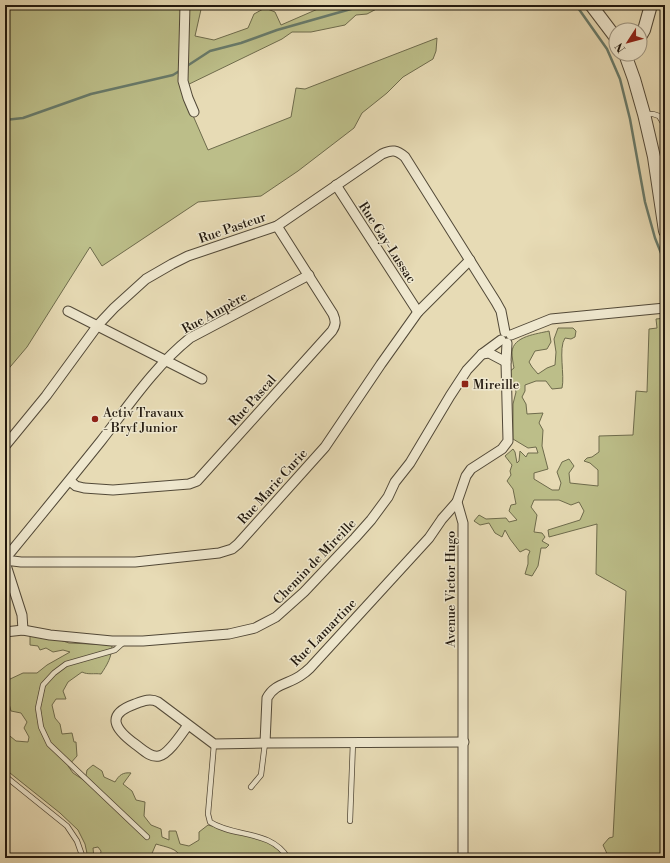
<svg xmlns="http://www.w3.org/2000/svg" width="670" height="863" viewBox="0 0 670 863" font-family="'Libre Bodoni',serif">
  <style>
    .green { fill: #bcbe89; stroke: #6e6b4c }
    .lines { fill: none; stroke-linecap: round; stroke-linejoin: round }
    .stream { stroke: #687a6a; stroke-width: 2.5 }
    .service-casing { stroke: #524938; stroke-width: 6 }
    .minor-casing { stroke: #524938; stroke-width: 11 }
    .tertiary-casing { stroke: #524938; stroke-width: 14 }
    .service { stroke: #efe8cf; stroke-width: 4.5 }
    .minor { stroke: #efe8cf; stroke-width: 9 }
    .tertiary { stroke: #efe8cf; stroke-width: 12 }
    .poi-dot { fill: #8f2418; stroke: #efe8cf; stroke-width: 1.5 }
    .labels { text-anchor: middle; stroke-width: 3; stroke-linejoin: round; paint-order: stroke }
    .street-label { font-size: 13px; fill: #21180e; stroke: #efe8cf }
    .poi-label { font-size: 13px; fill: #21180e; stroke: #efe8cf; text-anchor: start }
  </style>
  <rect width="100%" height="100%" fill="#e7dbb5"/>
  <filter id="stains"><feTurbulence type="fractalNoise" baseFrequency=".005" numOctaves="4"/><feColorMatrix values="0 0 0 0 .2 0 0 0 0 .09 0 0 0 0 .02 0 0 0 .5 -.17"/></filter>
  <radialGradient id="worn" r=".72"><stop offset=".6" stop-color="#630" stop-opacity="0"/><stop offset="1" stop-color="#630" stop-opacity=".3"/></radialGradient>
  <g class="green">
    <path d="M5,5H202L195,36L214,40L248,28L254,14L265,8L275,12L281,25L327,5L333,8L341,5H384L367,14L356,15L345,25L311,32H292L282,39L181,88L208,150L291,117L296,88L305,89L437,38L436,51L433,59L403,77L387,93L362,113L354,128L298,171L261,196L198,202L102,266L90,247L27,347L5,373Z"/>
    <path d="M665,318V858H609L603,845L609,838L613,837L626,591L596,574L597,524L549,537L548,530L580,520L584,511L579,502L571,505L559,500H534L531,507L537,515L534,532L542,533L545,537L542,541L549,545L546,548H541L538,566L532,576L525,574L528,564V556L530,551L526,549L520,552L510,539L505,530L502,537L495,533L489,523L480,525L474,521L479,515L486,519L506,518L509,522L517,520L509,511L511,505L516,504L513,489L507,481L511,475L510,471L512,465L505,456L513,449L515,452L517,463L519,461L520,451L526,457L528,453H538L536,447L528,448L513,439V404L516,392L514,385H511L509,372L514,368C513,363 512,357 512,352C513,336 537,334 549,331L551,342L547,349L535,351L529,362L532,367L538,374L547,368L555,365L556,352L554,339L558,328H573L576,331L575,337L571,339L565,338C558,348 565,376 562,388L552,389L546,381H536L525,385V391L522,397L526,404L527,414L543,413L539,423L543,430L542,446L548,469L534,473V479L552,490H559L561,483L557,472L562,462L569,459L574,466L569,473L570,483L598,486V470L590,463L584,461L587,458L592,457L599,452V436L633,435L636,391L647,392L649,329L657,328L656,319Z"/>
    <path d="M39,633L69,643L112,645C112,657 107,665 101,674C94,673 88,675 82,672L68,682L63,691L66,699H56L52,705L55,718L60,724L62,734L72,733L74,742H76L77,756L68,766L73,773L85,781L87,770L93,765L102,771L104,777L115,782C119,775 123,772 131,773L123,784L132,791L136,800L145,802L144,816L151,825L161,829L162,837L169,840V831H176L180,844L189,846L199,840V832L208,825L268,841L290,858H181C178,848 165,847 156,844L150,858H100L101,851L98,847L93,848L94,858H88L85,844L78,830L60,813L5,769V732L16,741L28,742L29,737L24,728L27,722L21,713L11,711L8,700L5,697L8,680L23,673H37L47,665L70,652L63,650L53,652L46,648L40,650L38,646L30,645V636Z"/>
  </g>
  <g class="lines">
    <g class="stream">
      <path d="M576,5L607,49L620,79L630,119L645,202L655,238L665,263"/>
      <path d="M187,66L210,51L241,43L277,30L365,5"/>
      <path d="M5,120L23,118L91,94L173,75L181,70"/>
    </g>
    <g class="service-casing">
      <g id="service">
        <path d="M644,114H653L659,116L665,126"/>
        <path d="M124,642L115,650L66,664L54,673L43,685L38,708L41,727L49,744L147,837"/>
        <path d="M214,744L208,814L210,822C235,838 270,829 288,858"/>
        <path d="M5,776L67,826L77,841L83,858"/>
        <path d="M251,787L261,775L265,743"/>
        <path d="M350,821L353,742"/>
      </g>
    </g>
    <g class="minor-casing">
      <g id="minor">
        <path d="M185,5L183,81L188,98L194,112"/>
        <path d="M336,185L418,312"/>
        <path d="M68,311L202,379"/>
        <path d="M511,335L551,319L665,308"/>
        <path d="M482,354L489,353L506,362"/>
        <path d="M5,446L46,396L98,325L114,308L146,279L172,264L188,256L277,226L382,154C392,149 397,150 405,157L496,302L501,311L505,332"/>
        <path d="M70,481L76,486L84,488L113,490L189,484L197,481L332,331C336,325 336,321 333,314L277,226"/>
        <path d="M457,502L442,519L429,538L310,668C307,671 303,674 300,676C288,684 274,684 267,698L265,743L464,742"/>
        <path d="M5,559C37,520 69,481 101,441C129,405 154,367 190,338L309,275"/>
        <path d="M5,560L21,562H135L219,553L232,549L238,544L325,447L381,364L418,312L470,260"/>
        <path d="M5,562L22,615L23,630"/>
        <path d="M5,632L23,630L50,635L112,641H143L229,634L255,628L276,617L304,592L355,538L371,520L388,497L395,482L410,463L450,396L467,370L482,354L501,340"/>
        <path d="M188,725C182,733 169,754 159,756C150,758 142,749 135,744C116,730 104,715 135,704C143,701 150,698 158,702L214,744L265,743"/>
        <path d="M463,858V523L457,502L466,476L471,469L502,449L508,441L506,362L507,343"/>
      </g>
    </g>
    <g class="tertiary-casing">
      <g id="tertiary">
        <path d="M591,5L616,38"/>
        <path d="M640,37L644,30L651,5"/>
        <path d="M625,54L634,79L644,114L654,157L665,231"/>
      </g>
    </g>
    <use href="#service" class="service"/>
    <use href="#minor" class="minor"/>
    <use href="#tertiary" class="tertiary"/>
  </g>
  <g class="poi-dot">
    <rect x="461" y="380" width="8" height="8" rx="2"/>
    <circle cx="95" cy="419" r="4"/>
  </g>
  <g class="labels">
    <g class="street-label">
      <text transform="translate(232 227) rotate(-19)" y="5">Rue Pasteur</text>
      <text transform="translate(388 242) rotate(57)" y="5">Rue Gay-Lussac</text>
      <text transform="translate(214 312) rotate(-29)" y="5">Rue Ampère</text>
      <text transform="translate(252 400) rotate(-48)" y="5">Rue Pascal</text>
      <text transform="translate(272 486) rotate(-48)" y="5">Rue Marie Curie</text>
      <text transform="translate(314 561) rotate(-46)" y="5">Chemin de Mireille</text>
      <text transform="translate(450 589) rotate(-90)" y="5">Avenue Victor Hugo</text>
      <text transform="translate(323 632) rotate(-46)" y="5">Rue Lamartine</text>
    </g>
    <g class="poi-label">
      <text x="473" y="389">Mireille</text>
      <text x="103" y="417">Activ Travaux<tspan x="103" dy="15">- Bryf Junior</tspan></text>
    </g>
  </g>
  <rect width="670" height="863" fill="none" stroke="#e7dbb5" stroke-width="20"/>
  <rect x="6" y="6" width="658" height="851" fill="none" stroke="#21180e" stroke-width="2"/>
  <rect x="10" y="10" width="650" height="843" fill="none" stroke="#21180e"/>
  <g transform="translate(628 42) rotate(234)"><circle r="19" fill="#efe8cf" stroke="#9d9582"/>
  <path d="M0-3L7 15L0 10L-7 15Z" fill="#8f2418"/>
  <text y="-6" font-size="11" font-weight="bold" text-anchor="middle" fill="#21180e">N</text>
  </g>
  <rect width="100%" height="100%" filter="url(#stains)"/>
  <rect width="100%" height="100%" fill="url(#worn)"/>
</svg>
